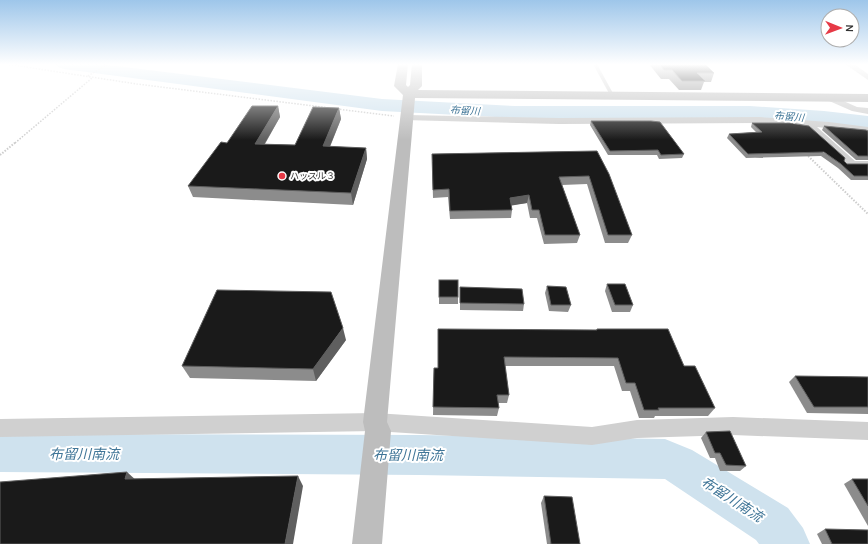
<svg xmlns="http://www.w3.org/2000/svg" width="868" height="544" viewBox="0 0 868 544" font-family="Karla,'Noto Sans JP',sans-serif">
  <style>
    .lines { fill: none; stroke-linecap: round; stroke-linejoin: round }
    .river { fill: #cfe2ee; fill-rule: evenodd }
    .path-far1 { stroke: #cdcdcd; stroke-width: 1.5; stroke-dasharray: 1.5 1.5; stroke-linecap: butt }
    .path { stroke: #cdcdcd; stroke-width: 2; stroke-dasharray: 1.5 1.5; stroke-linecap: butt }
    .lane { fill: #d0d0d0; fill-rule: evenodd }
    .street { fill: #d0d0d0; fill-rule: evenodd }
    .secondary { fill: #bdbdbd; fill-rule: evenodd }
    .wall { fill: #8c8c8c }
    .shaded-wall { fill: #5f5f5f }
    .building { fill: #1a1a1a; stroke: #5f5f5f }
    .poi-dot { fill: #e63946; stroke: #fff; stroke-width: 1.5 }
    .labels { text-anchor: middle; stroke-width: 4; stroke-linejoin: round; paint-order: stroke }
    .far-poi-label { font-size: 9px; fill: #333; stroke: #fff; text-anchor: start }
    .far-water-label { font-size: 10px; font-style: italic; fill: #3f7597; stroke: #fff }
    .near-water-label { font-size: 14px; font-style: italic; fill: #3f7597; stroke: #fff }
  </style>
  <rect width="100%" height="100%" fill="#fff"/>
  <g class="lines">
    <g class="river">
      <path d="M56,64H100L382,99L515,106H750L824,111L868,116V128L824,123L750,118H515L382,111L64,69L58,67Z"/>
      <path d="M0,434L419,435L665,439L692,450L788,508L803,528L810,544H759L756,540L665,479L419,475L0,472Z"/>
    </g>
    <g class="path-far1">
      <path d="M6,64L137,84L330,108"/>
      <path d="M88,76L108,64"/>
      <path d="M337,109L394,116"/>
      <path d="M15,143L92,78"/>
    </g>
    <g class="path">
      <path d="M806,154L868,214"/>
      <path d="M0,155L16,142"/>
    </g>
    <path class="lane" d="M593,64H597L615,97V98L611,97Z"/>
    <g class="street">
      <path d="M845,64H854L868,74V80Z"/>
      <path d="M830,95L857,107L868,108V114L852,111L827,100L826,98L827,96Z"/>
      <path d="M407,115L559,118L759,117L829,122L868,127V133L817,127L855,161H868V167L844,166L843,164L844,162L805,126L759,123L559,124L404,120L402,118Z"/>
      <path d="M375,413L592,427L637,420L733,417L868,422V440L733,435L637,438L592,445L375,431L0,437V419Z"/>
    </g>
    <path class="secondary" d="M398,64H408L406,85L408,87L410,85L412,64H422V86L418,90L868,94V102L415,98L387,422L391,431L382,544H352L365,431L363,422L403,95L394,86Z"/>
  </g>
  <g class="wall">
    <path d="M649,64H705L714,73L711,82H704L701,90H679L669,79H661Z"/>
    <path d="M278,106L280,117L265,144L295,145L339,108L341,119L330,147L366,148L367,159L353,205L193,197L188,186L227,143Z"/>
    <path d="M591,121L684,154L682,158L659,159L657,155H608L590,125Z"/>
    <path d="M752,123L844,161L847,164H868V180H851L838,168L821,156L746,158L727,138L729,134L756,132L751,127Z"/>
    <path d="M824,126L868,131V160H856L822,130Z"/>
    <path d="M597,151L632,235L628,243H605L587,184L562,185L580,235L577,243L544,244L537,218H530L527,203L511,205L512,210L511,218L450,219L448,197L433,198L432,162Z"/>
    <path d="M439,280L458,297V304H439Z"/>
    <path d="M607,284L633,305L630,312H612L605,291Z"/>
    <path d="M547,286L571,305L568,312L549,311L545,293Z"/>
    <path d="M460,287L524,304L523,311L460,310Z"/>
    <path d="M597,329L684,366L715,408L708,416H655L654,418H639L630,391H622L614,366H505L509,395L507,403H498L499,408L497,416L433,415L434,368H438L596,330Z"/>
    <path d="M346,340L316,381L190,378L182,366Z"/>
    <path d="M795,376L868,377V414L807,413L789,382Z"/>
    <path d="M706,432L746,466L740,471H720L715,458H710L701,438Z"/>
    <path d="M852,479H868V526L844,484Z"/>
    <path d="M544,496L580,544H547L541,503Z"/>
    <path d="M825,529L868,544H822L817,534Z"/>
  </g>
  <g class="shaded-wall">
    <path d="M278,106L280,117L258,155L255,144Z"/>
    <path d="M339,108L341,119L325,158L323,146Z"/>
    <path d="M366,148L367,159L353,205L351,193Z"/>
    <path d="M529,195L527,203L509,206L510,198Z"/>
    <path d="M343,328L346,340L316,381L313,369Z"/>
    <path d="M127,472L138,482L125,479Z"/>
    <path d="M298,476L303,486L293,544H285Z"/>
  </g>
  <g class="building">
    <path d="M659,64H705L714,73H697L705,81H682L672,70H664Z"/>
    <path d="M252,106H278L255,144L295,145L313,107L339,108L323,146L366,148L351,193L188,186L221,142L227,143Z"/>
    <path d="M591,121H651L660,122L684,154L661,155L658,150L610,151Z"/>
    <path d="M752,123H790L809,126L845,158L844,161L847,164H868V176H854L841,164L824,152L748,154L729,134L762,132Z"/>
    <path d="M824,126L866,130L868,131V156H858Z"/>
    <path d="M597,151L609,174L632,235H608L589,176L559,177L580,235H545L539,210H532L529,195L510,198L512,210L450,211L449,189L433,190L432,154Z"/>
    <rect x="439" y="280" width="19" height="17"/>
    <path d="M607,284H625L633,305H615Z"/>
    <path d="M547,286L566,287L571,305H551Z"/>
    <path d="M460,287L522,289L524,304L460,303Z"/>
    <path d="M217,290L331,292L343,328L313,369L182,366Z"/>
    <path d="M438,329L597,330V329H668L684,366H695L715,408H658L659,410H644L635,383H626L618,358L504,357L509,395H497L499,408L433,407L434,368H438Z"/>
    <path d="M795,376L868,377V407H814Z"/>
    <path d="M730,431L746,466L726,465L720,453H715L706,432Z"/>
    <path d="M127,472L125,479L298,476L285,544H0V482Z"/>
    <path d="M852,479H868V506Z"/>
    <path d="M544,496L572,497L580,544H551Z"/>
    <path d="M825,529L868,530V544H832Z"/>
  </g>
  <linearGradient id="sky" x2="0" y2="1"><stop stop-color="#9ec6ea"/><stop offset="0.46" stop-color="#fff"/><stop offset="1" stop-color="#fff" stop-opacity="0"/></linearGradient>
  <rect width="868" height="140" fill="url(#sky)"/>
  <circle class="poi-dot" cx="282" cy="176" r="4"/>
  <g class="labels">
    <g class="far-poi-label">
      <text x="290" y="179">ハッスル３</text>
    </g>
    <g class="far-water-label">
      <text transform="translate(465 110) rotate(3)" y="4">布留川</text>
      <text transform="translate(789 116) rotate(5)" y="4">布留川</text>
    </g>
    <g class="near-water-label">
      <text x="84" y="459">布留川南流</text>
      <text x="408" y="460">布留川南流</text>
      <text transform="translate(732 499) rotate(33)" y="5">布留川南流</text>
    </g>
  </g>
  <g transform="translate(840 28) rotate(91)"><circle r="19" fill="#ffffff" stroke="#adadad"/>
  <path d="M0-3L7 15L0 10L-7 15Z" fill="#e63946"/>
  <text y="-6" font-size="11" font-weight="bold" text-anchor="middle" fill="#333333">N</text>
  </g>
</svg>
